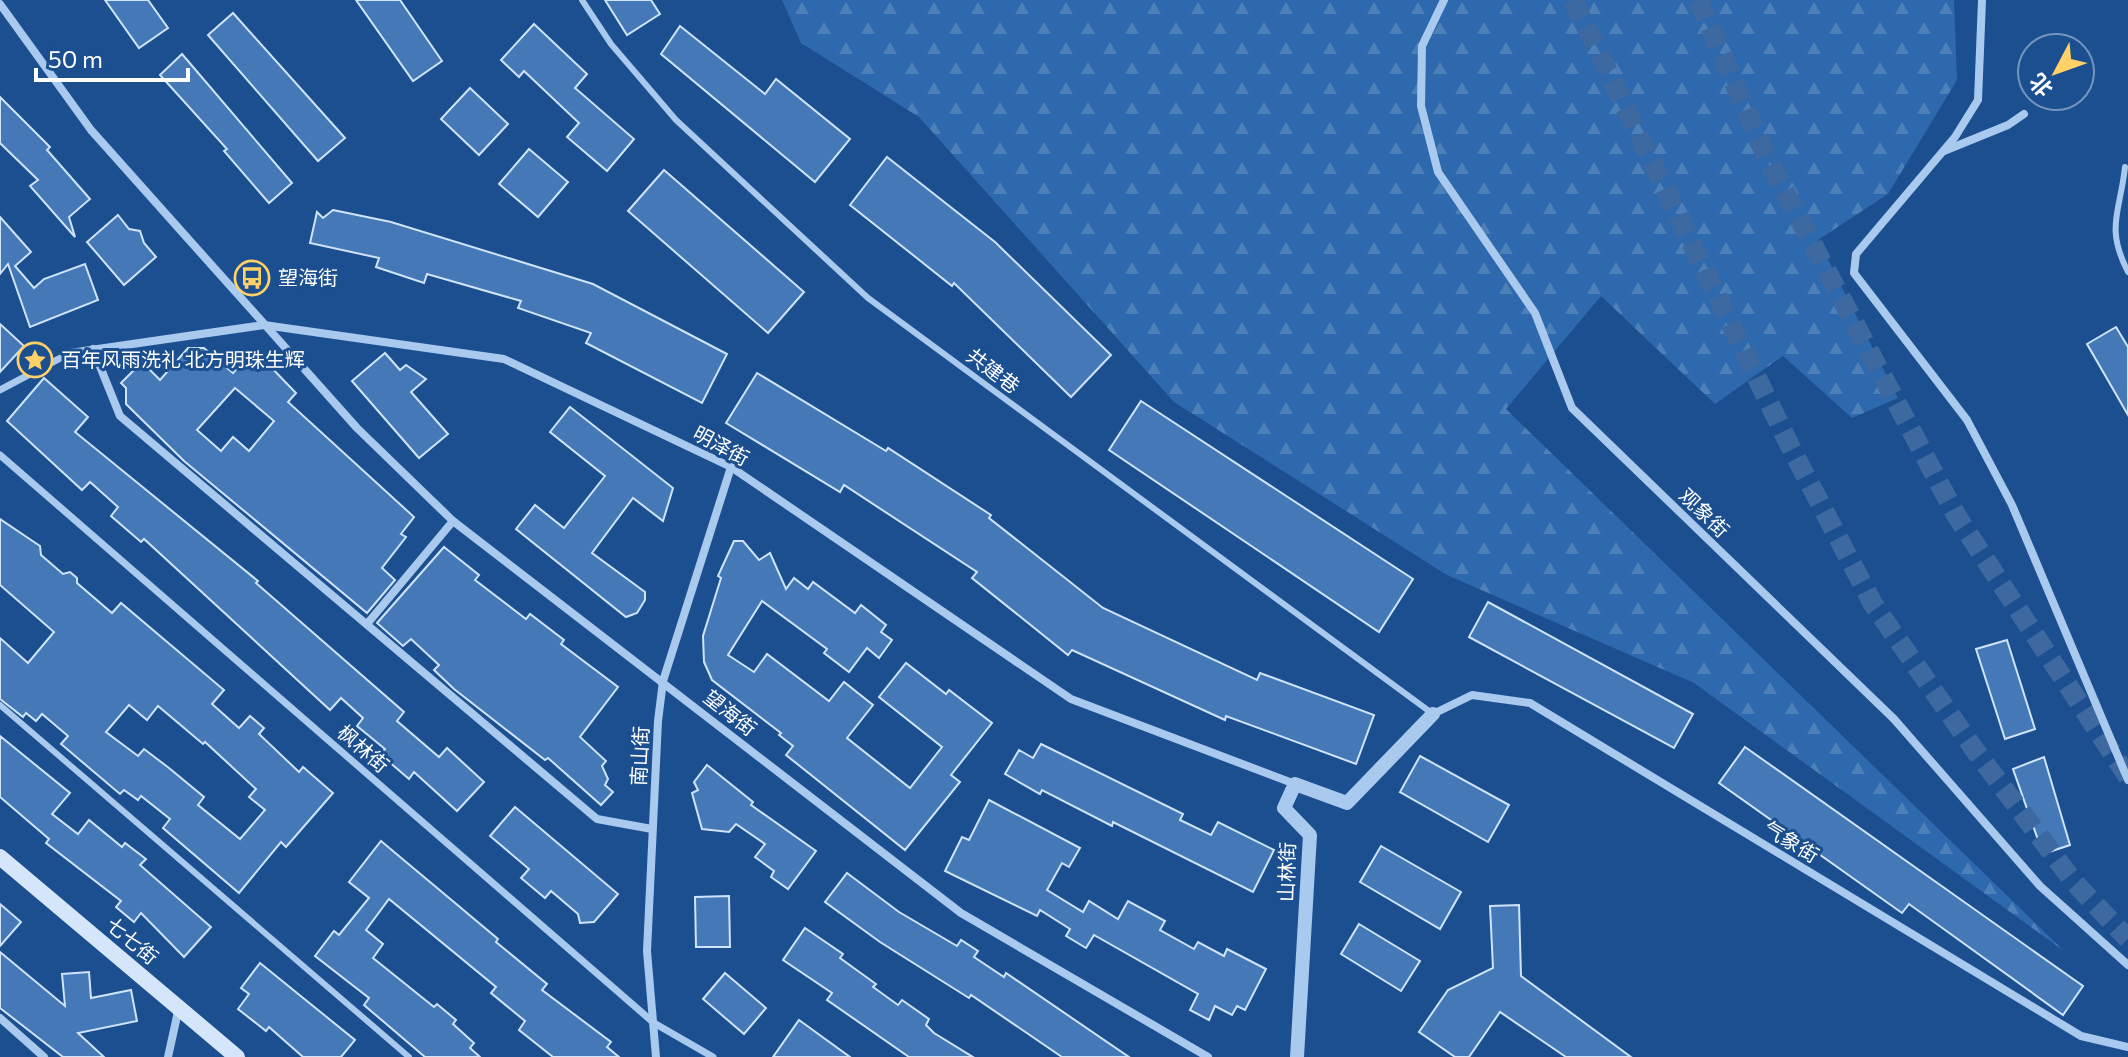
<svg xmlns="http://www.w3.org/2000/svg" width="2128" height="1057" viewBox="0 0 2128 1057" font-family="Commissioner,'Noto Sans SC',sans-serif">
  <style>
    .forest { fill: url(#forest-firs) }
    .building { fill: #4478b7; stroke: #cfe3fa; stroke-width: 2; fill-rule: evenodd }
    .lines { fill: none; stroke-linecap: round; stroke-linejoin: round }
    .primary-tunnel { stroke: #3d69a0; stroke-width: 20; stroke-dasharray: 20 10; stroke-linecap: butt }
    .service { stroke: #a9c9ee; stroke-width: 6 }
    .pedestrian { stroke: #a9c9ee; stroke-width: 7 }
    .minor { stroke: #a9c9ee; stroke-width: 8 }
    .tertiary { stroke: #a9c9ee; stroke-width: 14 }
    .secondary { stroke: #d6e6fa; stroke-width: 16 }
    .labels { text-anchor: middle; stroke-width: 6; stroke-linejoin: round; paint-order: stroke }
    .poi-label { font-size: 20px; fill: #fff; stroke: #1b4f8f; text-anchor: start }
    .street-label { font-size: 20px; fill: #fff; stroke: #1b4f8f }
  </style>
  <defs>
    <pattern id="forest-firs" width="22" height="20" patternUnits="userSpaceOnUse" patternTransform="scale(2)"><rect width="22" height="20" fill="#2e69ad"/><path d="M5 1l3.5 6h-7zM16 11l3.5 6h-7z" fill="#4d80b9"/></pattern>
  </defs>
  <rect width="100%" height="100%" fill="#1b4f8f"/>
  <path class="forest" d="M782,0H1954L1957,80L1888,194L1818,240L1898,398L1852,418L1783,356L1715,404L1601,296L1506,409L2064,951L1694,683L1447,575L1174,402L919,117L801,43Z"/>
  <g class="building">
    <path d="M105,0H148L168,28L139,48Z"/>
    <path d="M356,0H400L442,61L413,81Z"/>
    <path d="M605,0H651L660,14L627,35Z"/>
    <path d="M233,13L345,138L318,161L208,35Z"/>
    <path d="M534,24L587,74L575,88L634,139L607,171L567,137L579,123L524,71L519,77L501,60Z"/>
    <path d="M680,26L765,94L776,79L850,139L815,182L661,54Z"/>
    <path d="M182,54L292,183L269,203L224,151L227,149L160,75Z"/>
    <path d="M470,88L508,124L479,155L441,119Z"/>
    <path d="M0,97L50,147L47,150L90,199L69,217L75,237L30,186L38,180L0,143Z"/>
    <path d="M529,149L568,182L538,217L499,184Z"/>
    <path d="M887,157L995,242L1111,355L1071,397L954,283L952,286L850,205Z"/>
    <path d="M664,170L804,292L768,333L628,211Z"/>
    <path d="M333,210L391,222L593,284L727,354L702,403L586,343L591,333L518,308L521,301L427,274L424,283L376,267L379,258L310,243L317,212L323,218Z"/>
    <path d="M118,215L129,229L140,231L144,243L156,257L124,285L87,242Z"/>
    <path d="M0,217L31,252L15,266L34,288L44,279L85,264L98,300L30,327L8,264L0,274Z"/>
    <path d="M0,324L24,346L0,372Z"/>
    <path d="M2116,327L2128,347V415L2087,344Z"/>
    <path d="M188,348H204L233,373L248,355L263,367L267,363L296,393L288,402L414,517L401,534L406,537L382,568L395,580L367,613L184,461L126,404V388L121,383L142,362L160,380ZM235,388L274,421L249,451L233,437L221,451L197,430Z"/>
    <path d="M385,353L400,370L406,365L426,379L411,392L448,434L419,458L352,381Z"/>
    <path d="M757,373L886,451L888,448L991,515L989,518L1103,608L1257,680L1260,673L1374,715L1356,764L1226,716L1225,720L1072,650L1068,655L972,578L977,572L844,485L840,492L726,423Z"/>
    <path d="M44,378L88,417L75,432L258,581L256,583L404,712L397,721L439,757L447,748L484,782L457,811L414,772L409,779L380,754L385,749L357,726L363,718L341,698L330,710L144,539L141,542L111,516L118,507L90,482L82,490L7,421Z"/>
    <path d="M1141,401L1413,579L1379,632L1109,450Z"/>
    <path d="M570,407L673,488L663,521L633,498L592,553L645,592V600L637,613L626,617L516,529L535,505L564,528L605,476L550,432Z"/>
    <path d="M0,519L40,546L41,555L63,574L70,572L77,578V583L112,613L121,603L224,690L212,704L239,728L250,716L264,728L259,734L299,772L303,767L333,793L286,847L281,842L239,893L163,828L170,819L141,796L138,800L124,790L120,794L61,744L68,736L42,714L36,721L26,713L23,717L0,699V638L28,663L54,632L0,585ZM129,705L147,720L158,706L203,744L205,742L256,789L249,797L265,810L240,839L198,805L204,797L169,768L144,749L138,756L106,732Z"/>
    <path d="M734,541H743L759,560L770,553L786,589L794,578L808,589L813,582L855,613L861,605L886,625L881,632L892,640L879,658L867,648L849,672L824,653L827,649L762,601L728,655L754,672L767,654L829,701L844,682L873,705L847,738L910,788L942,747L879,697L906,663L946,694L949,690L992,723L951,775L960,782L905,850L786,755L793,746L779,735L781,733L712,680L704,662L703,636L721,578L718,576Z"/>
    <path d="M444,547L479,575L475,580L526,619L530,614L564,640L561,644L618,687L580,737L606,761L602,766L608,779L605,785L613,792L601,805L548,758L545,760L454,689L434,670L439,665L411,639L403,646L377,623Z"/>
    <path d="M1488,602L1693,714L1674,748L1469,637Z"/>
    <path d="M2007,640L2035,729L2005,739L1976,649Z"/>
    <path d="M0,736L70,793L52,814L78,834L89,820L122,847L125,843L146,859L140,865L211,927L184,957L141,913L134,922L116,907L121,901L46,843L49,839L0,797Z"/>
    <path d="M1041,744L1183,814L1180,820L1211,835L1218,822L1274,850L1253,892L1113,822L1112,826L1042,790L1040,794L1005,774L1019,750L1033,758Z"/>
    <path d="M1745,747L2083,986L2063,1015L1909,904L1902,913L1719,783Z"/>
    <path d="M1420,756L1509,805L1488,842L1400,792Z"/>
    <path d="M2044,757L2070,845L2043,854L2013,769Z"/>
    <path d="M707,765L753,802L751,805L816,851L788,889L771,877L774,871L755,857L765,844L736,824L729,832L702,829L692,793L698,790L694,782Z"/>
    <path d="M989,800L1080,848L1069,867L1062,863L1047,890L1083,912L1089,901L1118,919L1128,901L1165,921L1160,930L1194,949L1198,942L1224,956L1227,949L1266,969L1245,1010L1237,1006L1232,1015L1215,1006L1209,1020L1190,1010L1198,994L1094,935L1086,948L1066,936L1070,929L1040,910L1037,916L945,871L962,837L969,840Z"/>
    <path d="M515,807L618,894L594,922L580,923L578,914L551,891L545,898L521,878L529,869L490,836Z"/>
    <path d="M381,841L498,939L496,942L547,984L542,990L611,1042L607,1047L619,1057H553L519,1030L525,1021L491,993L496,987L389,899L366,930L383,944L373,958L434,1007L437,1004L456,1020L453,1024L474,1043L470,1048L480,1057H425L364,1005L369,998L315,956L334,931L339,935L369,898L349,882Z"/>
    <path d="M1381,846L1461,892L1440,929L1360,882Z"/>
    <path d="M847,873L899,912L957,946L961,940L978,951L974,957L1004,977L1006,973L1129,1057H1062L971,995L969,998L880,942L825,902Z"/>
    <path d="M729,896L730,947H696L695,897Z"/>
    <path d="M0,904L21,922L0,946Z"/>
    <path d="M1519,905L1521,976L1631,1057H1566L1500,1012L1469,1057H1455L1419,1032L1448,990L1493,968L1490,906Z"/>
    <path d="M1359,924L1420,961L1401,991L1341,954Z"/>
    <path d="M805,928L843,954L840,958L876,984L873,987L898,1005L902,1000L929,1019L926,1025L934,1033L973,1057H909L827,1000L832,993L783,960Z"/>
    <path d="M0,952L65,1006L62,974L89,972L91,998L131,990L137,1021L78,1033L104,1057H63L0,1008Z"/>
    <path d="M260,963L355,1040L341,1057H303L269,1027L266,1031L238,1009L249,994L241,988Z"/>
    <path d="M725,973L766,1008L744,1034L703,999Z"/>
    <path d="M799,1020L850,1057H773Z"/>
  </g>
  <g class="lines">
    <g class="primary-tunnel">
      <path d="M1573,0L1793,452L1873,604L1974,749L2073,881L2128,939"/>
      <path d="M1698,0L1766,156L1956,515L2128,777"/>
    </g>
    <g class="service">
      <path d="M582,0L611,44L676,120L868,298L1433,714"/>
      <path d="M2125,167C2120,213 2105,227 2128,272"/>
      <path d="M0,705L409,1057"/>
    </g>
    <g class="pedestrian">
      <path d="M0,390L70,353"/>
      <path d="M0,455L654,1023L713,1057"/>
    </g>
    <g class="minor">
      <path d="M1444,0L1422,46L1421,106L1438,172L1535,313L1572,408L1894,719L2040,886L2128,965"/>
      <path d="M1982,0L1978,100L1955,137L1856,254L1854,273L1967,420L2012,505L2128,780"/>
      <path d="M0,4L91,130L357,428L453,521L961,913L1208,1057"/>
      <path d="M1944,151L2008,125L2024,114"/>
      <path d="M93,349L120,416L597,819L652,829"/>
      <path d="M70,353L264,325L504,359L731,467L1071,699L1295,784"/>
      <path d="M367,624L453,521"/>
      <path d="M1433,714L1472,695L1530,703L2081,1036L2128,1047"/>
      <path d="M0,1018L44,1057"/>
      <path d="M168,1057L179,1007"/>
      <path d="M656,1057L647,951L658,721L663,681L731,467"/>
    </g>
    <path class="tertiary" d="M1297,1057L1310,835L1284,808L1295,784L1347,803L1433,714"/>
    <path class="secondary" d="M0,857L237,1057"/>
  </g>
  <defs>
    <g id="bus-ring" transform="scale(1.8)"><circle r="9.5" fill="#1b4f8f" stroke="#ffd166" stroke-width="1.5"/><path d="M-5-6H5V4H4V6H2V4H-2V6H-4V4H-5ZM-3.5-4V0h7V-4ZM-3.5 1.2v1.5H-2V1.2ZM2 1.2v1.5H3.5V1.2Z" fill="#ffd166"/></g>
    <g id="sight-ring" transform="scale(1.8)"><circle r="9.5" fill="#1b4f8f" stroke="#ffd166" stroke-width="1.5"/><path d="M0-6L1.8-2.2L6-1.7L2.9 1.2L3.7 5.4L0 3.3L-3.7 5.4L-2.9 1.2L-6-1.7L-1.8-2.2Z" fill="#ffd166"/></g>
  </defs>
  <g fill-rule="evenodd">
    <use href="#bus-ring" x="252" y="278"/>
    <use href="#sight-ring" x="35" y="360"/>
  </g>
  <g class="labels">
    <g class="poi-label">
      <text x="278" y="285">望海街</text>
      <text x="61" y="367">百年风雨洗礼 北方明珠生辉</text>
    </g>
    <g class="street-label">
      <text transform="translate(993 371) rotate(37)" y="7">共建巷</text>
      <text transform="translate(721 446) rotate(28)" y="7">明泽街</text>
      <text transform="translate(1704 513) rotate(44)" y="7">观象街</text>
      <text transform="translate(730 713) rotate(38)" y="7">望海街</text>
      <text transform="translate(363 749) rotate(41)" y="7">枫林街</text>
      <text transform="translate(640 756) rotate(-87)" y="7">南山街</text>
      <text transform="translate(1791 842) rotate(31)" y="7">气象街</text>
      <text transform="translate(1287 872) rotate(-88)" y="7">山林街</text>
      <text transform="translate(132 941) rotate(40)" y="7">七七街</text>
    </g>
  </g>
  <g transform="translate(2056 72) rotate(229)"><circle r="38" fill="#1b4f8f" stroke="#7695bc" stroke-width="2"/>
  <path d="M0-6L14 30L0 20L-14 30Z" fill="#ffd166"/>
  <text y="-12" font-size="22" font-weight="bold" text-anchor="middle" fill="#ffffff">北</text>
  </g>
  <path d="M36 68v12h152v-12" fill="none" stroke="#ffffff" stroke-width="4"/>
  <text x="48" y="68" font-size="24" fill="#ffffff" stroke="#1b4f8f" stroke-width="6" paint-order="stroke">50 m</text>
</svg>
